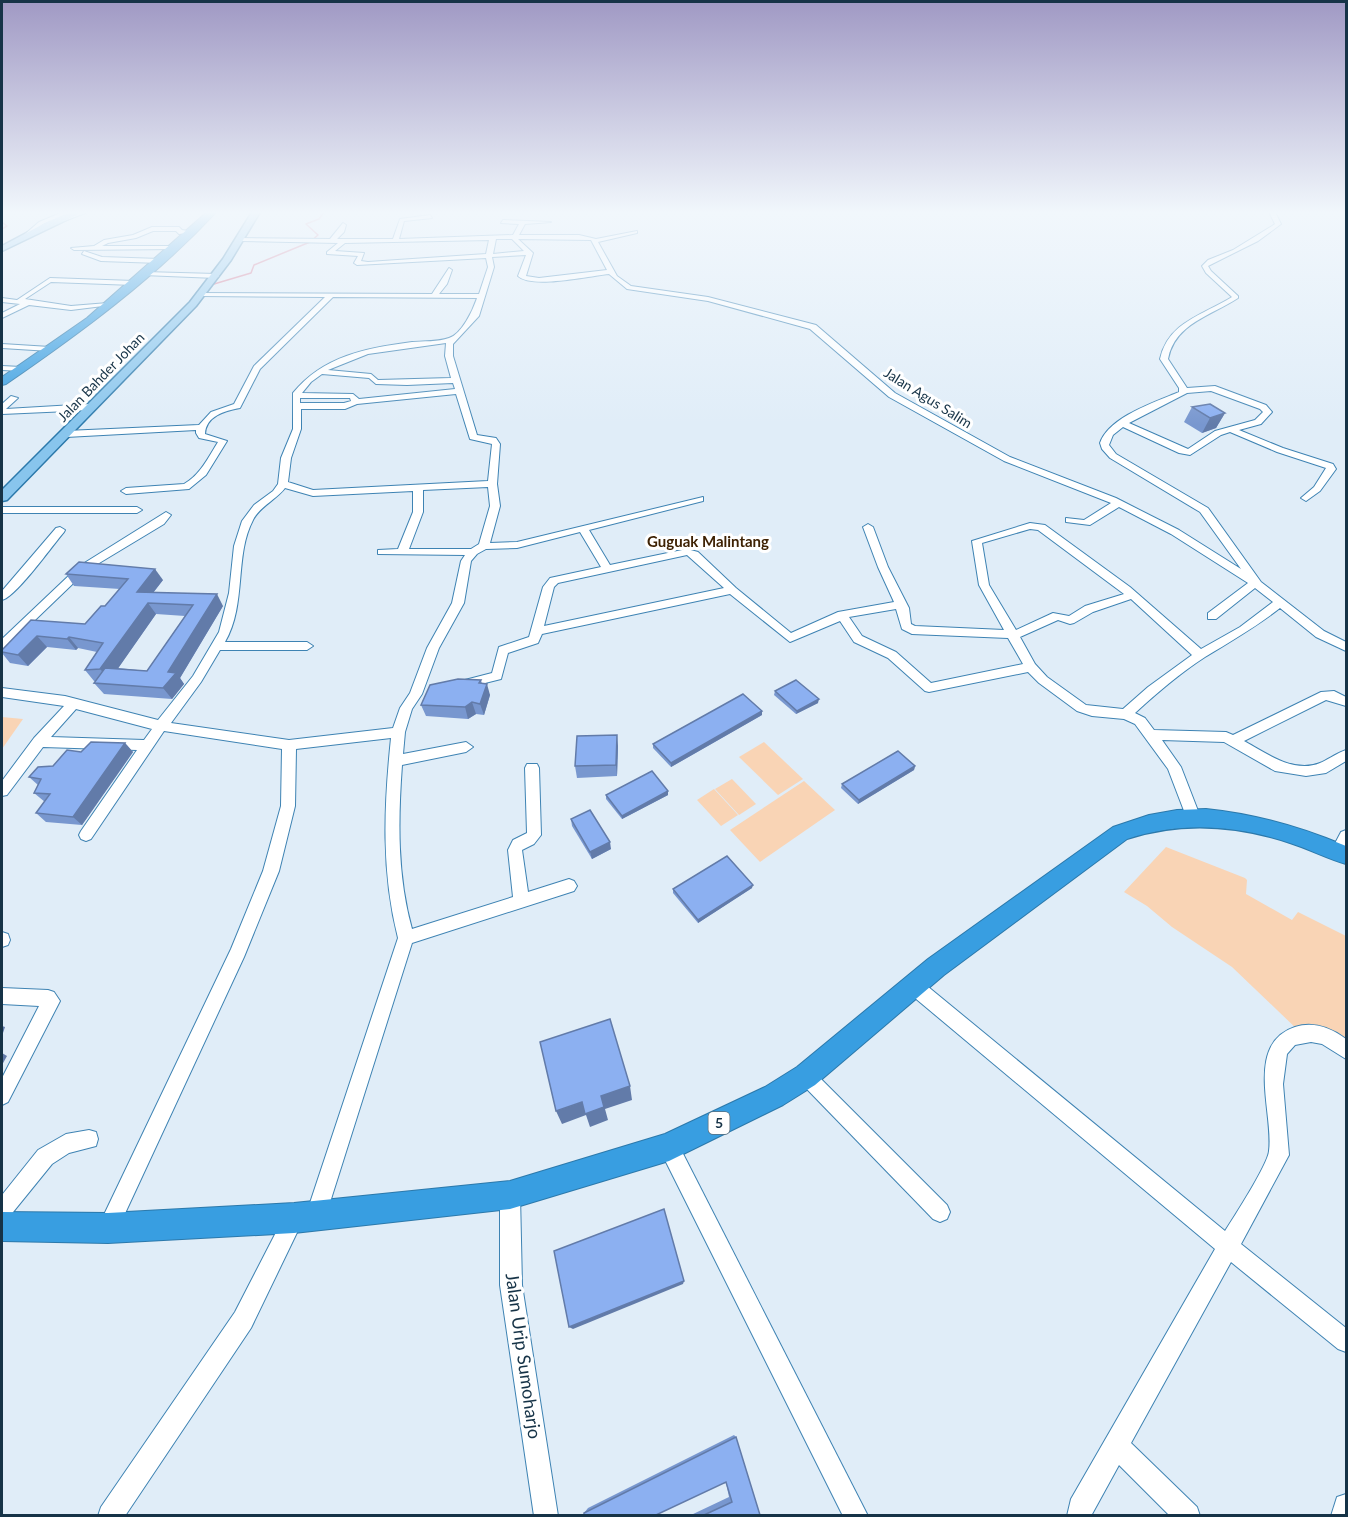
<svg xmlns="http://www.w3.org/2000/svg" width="1348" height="1517" viewBox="0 0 1348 1517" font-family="Lato,sans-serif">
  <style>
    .green { fill: #f9d4b5 }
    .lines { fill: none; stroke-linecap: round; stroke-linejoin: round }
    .stream { stroke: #d4718e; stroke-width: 1.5 }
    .minor-casing { stroke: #3e83b3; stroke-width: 2 }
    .major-casing { stroke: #2c79ab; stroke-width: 3 }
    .highway-casing { stroke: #2c79ab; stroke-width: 2 }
    .minor { fill: #fff; fill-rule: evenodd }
    .major { fill: #88c5ed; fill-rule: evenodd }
    .highway { fill: #389ee1; fill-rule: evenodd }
    .wall { fill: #7897cf; fill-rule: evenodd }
    .shaded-wall { fill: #627ba9 }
    .building { fill: #8cb0f1; stroke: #627ba9; stroke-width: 1.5 }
    .labels { text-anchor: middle; stroke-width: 6; stroke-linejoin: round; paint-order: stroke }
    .far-street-label { font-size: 14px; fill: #163347; stroke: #fff }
    .shield { fill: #fff; stroke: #5c707e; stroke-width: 1.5 }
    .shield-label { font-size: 14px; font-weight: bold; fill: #163347 }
    .far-quarter-label { font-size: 15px; font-weight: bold; fill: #3e2204; stroke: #fff }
    .near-street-label { font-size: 18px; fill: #163347; stroke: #fff }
  </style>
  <rect width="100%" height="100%" fill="#e0edf8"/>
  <g class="green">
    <path d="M2,717L23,719L2,749Z"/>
    <path d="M764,742L803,779L778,795L739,757Z"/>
    <path d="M732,779L756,804L739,815L715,789Z"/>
    <path d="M804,781L835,810L760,862L730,830Z"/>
    <path d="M714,789L738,815L721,826L697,800Z"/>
    <path d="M1166,847L1245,878L1247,880L1246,894L1292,920L1298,912L1346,936V1049L1332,1036L1300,1032L1232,967L1172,927L1147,906L1124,892Z"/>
  </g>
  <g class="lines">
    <g class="stream">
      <path d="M2,222L7,226L2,229"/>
      <path d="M214,284L251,273L254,265L310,242L318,235L306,224L319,219L324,212"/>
    </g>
    <g class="minor-casing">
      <g id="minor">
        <path d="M63,212H72L43,224L29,236L24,235L39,222Z"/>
        <path d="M78,212H88L64,221L59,220Z"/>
        <path d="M1269,212H1275L1281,224L1258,241L1208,266L1211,271L1238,296V298C1211,316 1175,323 1168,359L1187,388L1215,386L1266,405L1272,412L1261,424L1239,430L1283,448L1333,464L1336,469L1320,491L1306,501L1301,498L1314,487L1326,468L1277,452L1230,432L1221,435L1190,455L1179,453L1123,427L1113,435L1109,445L1116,454L1208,508L1261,582L1324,631L1346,642V651L1316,637L1280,608C1256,627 1231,641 1205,657C1180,673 1157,693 1135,713L1145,718L1154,730L1226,732L1233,735L1321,692L1334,691L1346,697V706L1326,700L1244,741C1266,753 1294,774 1320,763C1329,759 1337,753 1346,750V761L1326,773L1306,776L1275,771L1224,742L1162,740L1181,767L1200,816L1198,820L1193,822L1188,820L1186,816L1168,769L1135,724L1124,719L1092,716L1077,711L1039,683L1028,672L929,692L925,691L888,658L854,642L840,621L790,642L730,594L542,634L538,643L508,653L501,679L465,688L459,684L461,681L492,673L499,647L529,637L543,587L550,578L601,567L580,532L517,548L486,549L477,554L471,561L464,603L439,648L422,694L412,709L405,732L403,754L466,742L473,747L466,752L402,765C398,820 397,875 412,929L513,897L508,850L513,840L527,833L525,768L527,764H537L539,768L541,835L534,844L522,850L528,892L569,879L574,881L577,886L574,891L412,943L326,1215L323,1222L316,1225L309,1222L306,1215L398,938C381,871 384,806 391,738L296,749L295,806L279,871L244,957L115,1235L108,1238L101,1235L98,1228L101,1221L231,949L263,871L281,806L282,749L164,731L91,839L86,841L81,839L79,835L81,831L137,750L43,747L7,795L2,796V781L34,738L64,706L2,697V688L65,696L158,720L193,676L219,632L229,593L234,546L242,521L254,505L273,491L278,484L281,458L293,429V393C323,356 366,348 412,342C423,341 438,342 449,338C462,334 473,310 477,298L333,297L260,369L240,408C224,411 206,416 205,434L227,441L206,475L189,489L126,494L121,491L126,488L184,484C200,475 208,458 218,442L199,438L196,433V430L66,437L62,434L66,431L199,425L211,412L234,404L254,366L325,297L201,296L199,293L432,294L449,268L452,270L447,284L439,294H479L488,267L486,258L357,265L354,263L358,256L327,254V252L338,243L240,241L238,238L330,239L343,223L346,225L344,232L337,239H393L400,219L430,215L432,218L404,221L399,239L513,235L519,224L501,223L503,220L551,222L525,224L519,235H579L596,239L637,231V233L598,242L617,276L631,286L708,297L816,325L895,393L1010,457L1116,498L1179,530L1241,569L1200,512L1110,458L1102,449L1100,443C1109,417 1155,402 1179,392V388L1160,359C1168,322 1203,315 1232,297L1206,273L1202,266L1208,260L1233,250L1272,226L1275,224ZM496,239H512L524,251L493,254ZM518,239L591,240L607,270L539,278L526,276L533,253ZM489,240L486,254L368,262L361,261L364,253L335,251L345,243ZM526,255L518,276C532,289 589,276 609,274L627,289L708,301L810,329L889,397L1004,461L1111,503L1084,520L1066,518V522L1090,525L1119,507L1171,534L1248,583L1208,613V619H1216L1255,588L1273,602L1240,627L1201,649L1130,587L1045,525L1030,523L972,541L979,585L1004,630L915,626L911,624L909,608L888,567L873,527L868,524L863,527L878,567L894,602L838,612L791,633L736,588L698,552L687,549L610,565L589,530L703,501V497L517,542L490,543L500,506L497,484L500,444L496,438L477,435L453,356V344L479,316L494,267L492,257ZM446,343L445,356L451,378L378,380L371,374L328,370L368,354ZM322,374L369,378L376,384L407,385L453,383L455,389L359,399L353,394L302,393L311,382ZM1211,391L1260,409L1263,412L1255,420L1215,431L1188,449L1129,423L1187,393ZM456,394L470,439L492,444L488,481L313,490L288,482L291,458L301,429V409H345L357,404ZM300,398H350L351,401L344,403H300ZM488,487L490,506L479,544L471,549H409L423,512V490ZM285,488L313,496L413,491V512L398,549L378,550V554L465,555L461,561L452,603L427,648L410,693L400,708L393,728L289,740L171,723L201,682L220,650H307L313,646L307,642H225C247,604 234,556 253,520C260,506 276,500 285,488ZM1030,529L1038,530L1124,594L1085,606L1069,616L1053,613L1016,630L989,585L982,543ZM687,555L724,588L544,626L554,587L558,583ZM1131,599L1192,655L1148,687L1123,709L1086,705L1047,677L1035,664L1020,637L1058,620L1070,624L1074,623L1093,612ZM896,609L902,629L912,634L1008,638L1023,664L931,683L896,652L862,636L849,617ZM76,709L152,729L144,740L51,737Z"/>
        <path d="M152,227H179L182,230L194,232L179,234L176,231H153L136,238L108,243L102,246H178L176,249L74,250L71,248L94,246L104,240L133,235Z"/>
        <path d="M84,251L102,257L160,259L163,261L160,263L101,261L82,254Z"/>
        <path d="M145,272L216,274L219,276L216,278L143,275Z"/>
        <path d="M50,278L134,281L137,283L134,285L51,282L25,299L71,306L108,303L111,305L71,310L29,305L2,318V313L20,304L2,302V298L17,300Z"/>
        <path d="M2,344L50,347L54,349L50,351L2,348Z"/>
        <path d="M2,366L21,367L25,369L21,371L2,370Z"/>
        <path d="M11,396L18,398L6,409L91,404L95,407L91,410L2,414V404Z"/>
        <path d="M2,507H137L142,510L137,513H2Z"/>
        <path d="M166,512L171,515L164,524L86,571L6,648L2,649V639L78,567Z"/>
        <path d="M60,527L65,530L64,532C52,546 16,597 2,600V591L56,528Z"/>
        <path d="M1346,830V849L1343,855L1338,857L1333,855L1331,851L1341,832Z"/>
        <path d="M2,932L8,934L10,940L8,945L2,947Z"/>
        <path d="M915,979L921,981L1225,1231C1234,1217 1268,1164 1269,1151C1274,1114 1244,1044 1295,1027C1314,1021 1331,1028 1346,1039V1059L1322,1044L1311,1042L1295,1045L1287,1054L1283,1084L1289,1155L1241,1244L1346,1328V1352L1338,1349L1231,1262L1131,1443L1197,1507L1200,1516H1170L1119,1465L1091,1516H1067L1071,1499L1215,1249L909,993L907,987L909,981Z"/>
        <path d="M2,988L48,990L54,992L60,1001L8,1102L2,1105V1078L39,1006L2,1004Z"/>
        <path d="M806,1067L812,1070L947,1205L950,1212L947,1219L940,1222L933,1219L800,1082L797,1076L800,1070Z"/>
        <path d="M89,1130L96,1132L98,1139L96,1146L69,1153L52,1164L9,1217L2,1220V1195L38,1150L66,1134Z"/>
        <path d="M669,1137L676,1140L868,1516H843L662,1154L659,1147L662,1140Z"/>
        <path d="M510,1185L517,1188L520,1195L522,1285L558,1516H534L500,1285V1195L503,1188Z"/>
        <path d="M294,1208L301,1211L304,1218L251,1328L125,1516H98L101,1507L235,1312L287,1211Z"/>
        <path d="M1346,1494V1516H1331L1337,1497Z"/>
      </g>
    </g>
    <g class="major-casing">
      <g id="major">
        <path d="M71,212H83L2,251V246L47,222Z"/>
        <path d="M252,212H260L231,260L196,306L7,500L2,501V490L190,302L223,259Z"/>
      </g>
    </g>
    <g class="highway-casing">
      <g id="highway">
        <path d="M207,212H216C154,279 80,333 6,384L2,385V377L87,318Z"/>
        <path d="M1206,809C1255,814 1301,827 1346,846V864C1328,859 1309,849 1290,843C1236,825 1182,821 1127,839L944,975L815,1085L783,1105L669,1161L510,1209L294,1233L108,1243L2,1241V1212L108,1213L294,1203L510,1181L665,1134L765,1087L797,1067L928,959L1113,827L1149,815L1177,810Z"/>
      </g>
    </g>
    <use href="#minor" class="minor"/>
    <use href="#major" class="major"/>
    <use href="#highway" class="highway"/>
  </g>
  <g class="wall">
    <path d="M1192,407L1225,413L1216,428L1202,433L1184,422Z"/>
    <path d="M66,574L163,580L153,593L223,606L180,678L184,684L172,699L104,694L94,683L96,681H94L85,670L97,652L78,648L76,650L47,647L28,666L10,663L2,653V650L31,620L85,624L105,606L120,589L74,586ZM156,614L185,616L147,671L118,668Z"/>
    <path d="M481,680L482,684L490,695L484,715L476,714L468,719L426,716L421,705Z"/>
    <path d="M775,691L818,703L796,714L774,695Z"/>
    <path d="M762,715L671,767L653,748V744Z"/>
    <path d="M125,743L133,752L82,825L46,822L36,813L45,802L34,793L38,785L29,777L53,766L81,752Z"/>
    <path d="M618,746L617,776L577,778L575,766Z"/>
    <path d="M915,766L914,770L858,804L841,788L842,784Z"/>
    <path d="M606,795H668L622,819L606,799Z"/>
    <path d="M571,819L611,849L592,859L572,826Z"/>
    <path d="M752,888L698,923L673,893V889Z"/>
    <path d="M734,1435L736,1437L760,1515H691L729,1497L726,1483L584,1513L588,1508Z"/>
  </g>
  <g class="shaded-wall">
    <path d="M1225,413L1216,428L1202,433L1210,418Z"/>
    <path d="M155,569L163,580L145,603L137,592Z"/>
    <path d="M217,594L223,606L180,678L184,684L172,699L163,688L168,672Z"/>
    <path d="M148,603L156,614L110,680L100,669Z"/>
    <path d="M37,636L47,647L28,666L18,655Z"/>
    <path d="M69,637L78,648L76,650L67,639Z"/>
    <path d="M487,684L490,695L484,715L480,704Z"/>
    <path d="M819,699L818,703L796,714L797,711Z"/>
    <path d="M472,702L476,714L468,719L465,707Z"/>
    <path d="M762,711V715L671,767V763Z"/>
    <path d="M617,735L618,746L617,776L616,765Z"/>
    <path d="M125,743L133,752L82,825L73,817Z"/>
    <path d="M915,766L914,770L858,804L859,800Z"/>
    <path d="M668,791V795L622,819V816Z"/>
    <path d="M610,842L611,849L592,859L590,852Z"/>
    <path d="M753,885L752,888L698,923V920Z"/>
    <path d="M2,1026L5,1027L2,1036Z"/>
    <path d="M2,1053L7,1056L2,1065Z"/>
    <path d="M630,1086L632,1100L605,1109L608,1120L590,1127L586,1115L562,1124L556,1111Z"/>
    <path d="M684,1281L683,1284L573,1329L569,1327Z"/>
  </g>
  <g class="building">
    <path d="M1210,404L1225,413L1210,418L1192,407Z"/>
    <path d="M79,562L155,569L137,592L217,594L168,672L176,673L163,688L94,683L105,668L147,671L193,605L148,603L100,669L85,670L103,643L69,637L67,639L37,636L18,655L2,652V650L31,620L85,624L101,606H105L128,579L66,574Z"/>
    <path d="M458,679L481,680L479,683L487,684L480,704L472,702L465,707L421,705L430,685Z"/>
    <path d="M796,680L819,699L797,711L775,691Z"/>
    <path d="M743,694L762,711L671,763L653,744Z"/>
    <path d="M617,735L616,765L575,766L577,736Z"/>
    <path d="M91,742L125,743L73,817L36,813L50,794L34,793L41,779L29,777L38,767L53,766L67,750L81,752Z"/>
    <path d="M898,751L915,766L859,800L842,784Z"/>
    <path d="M652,771L668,791L622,816L606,795Z"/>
    <path d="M590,810L610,842L590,852L571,819Z"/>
    <path d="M727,856L753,885L698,920L673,889Z"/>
    <path d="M610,1019L630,1086L601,1096L604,1107L585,1114L582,1102L556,1111L540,1042Z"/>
    <path d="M664,1209L684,1281L569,1327L554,1251Z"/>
    <path d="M736,1437L760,1515H704L732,1502L726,1482L656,1515H584V1513Z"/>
  </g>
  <linearGradient id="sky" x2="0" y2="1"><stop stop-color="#a099c4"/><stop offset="0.5" stop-color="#f1f7fc"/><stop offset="1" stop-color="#f1f7fc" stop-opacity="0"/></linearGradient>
  <rect width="1348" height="425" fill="url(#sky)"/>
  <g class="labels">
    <g class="far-street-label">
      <text transform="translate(101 377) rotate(-46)" y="5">Jalan Bahder Johan</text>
      <text transform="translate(928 398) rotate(32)" y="5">Jalan Agus Salim</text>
    </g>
    <rect class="shield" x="708.5" y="1112" width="21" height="22" rx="4.5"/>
    <g class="shield-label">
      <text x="719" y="1128">5</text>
    </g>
    <g class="far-quarter-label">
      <text x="708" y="547">Guguak Malintang</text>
    </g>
    <g class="near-street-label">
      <text transform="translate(523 1356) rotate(82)" y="6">Jalan Urip Sumoharjo</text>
    </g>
  </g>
  <rect width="1348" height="1517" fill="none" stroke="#163347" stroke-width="6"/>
</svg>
